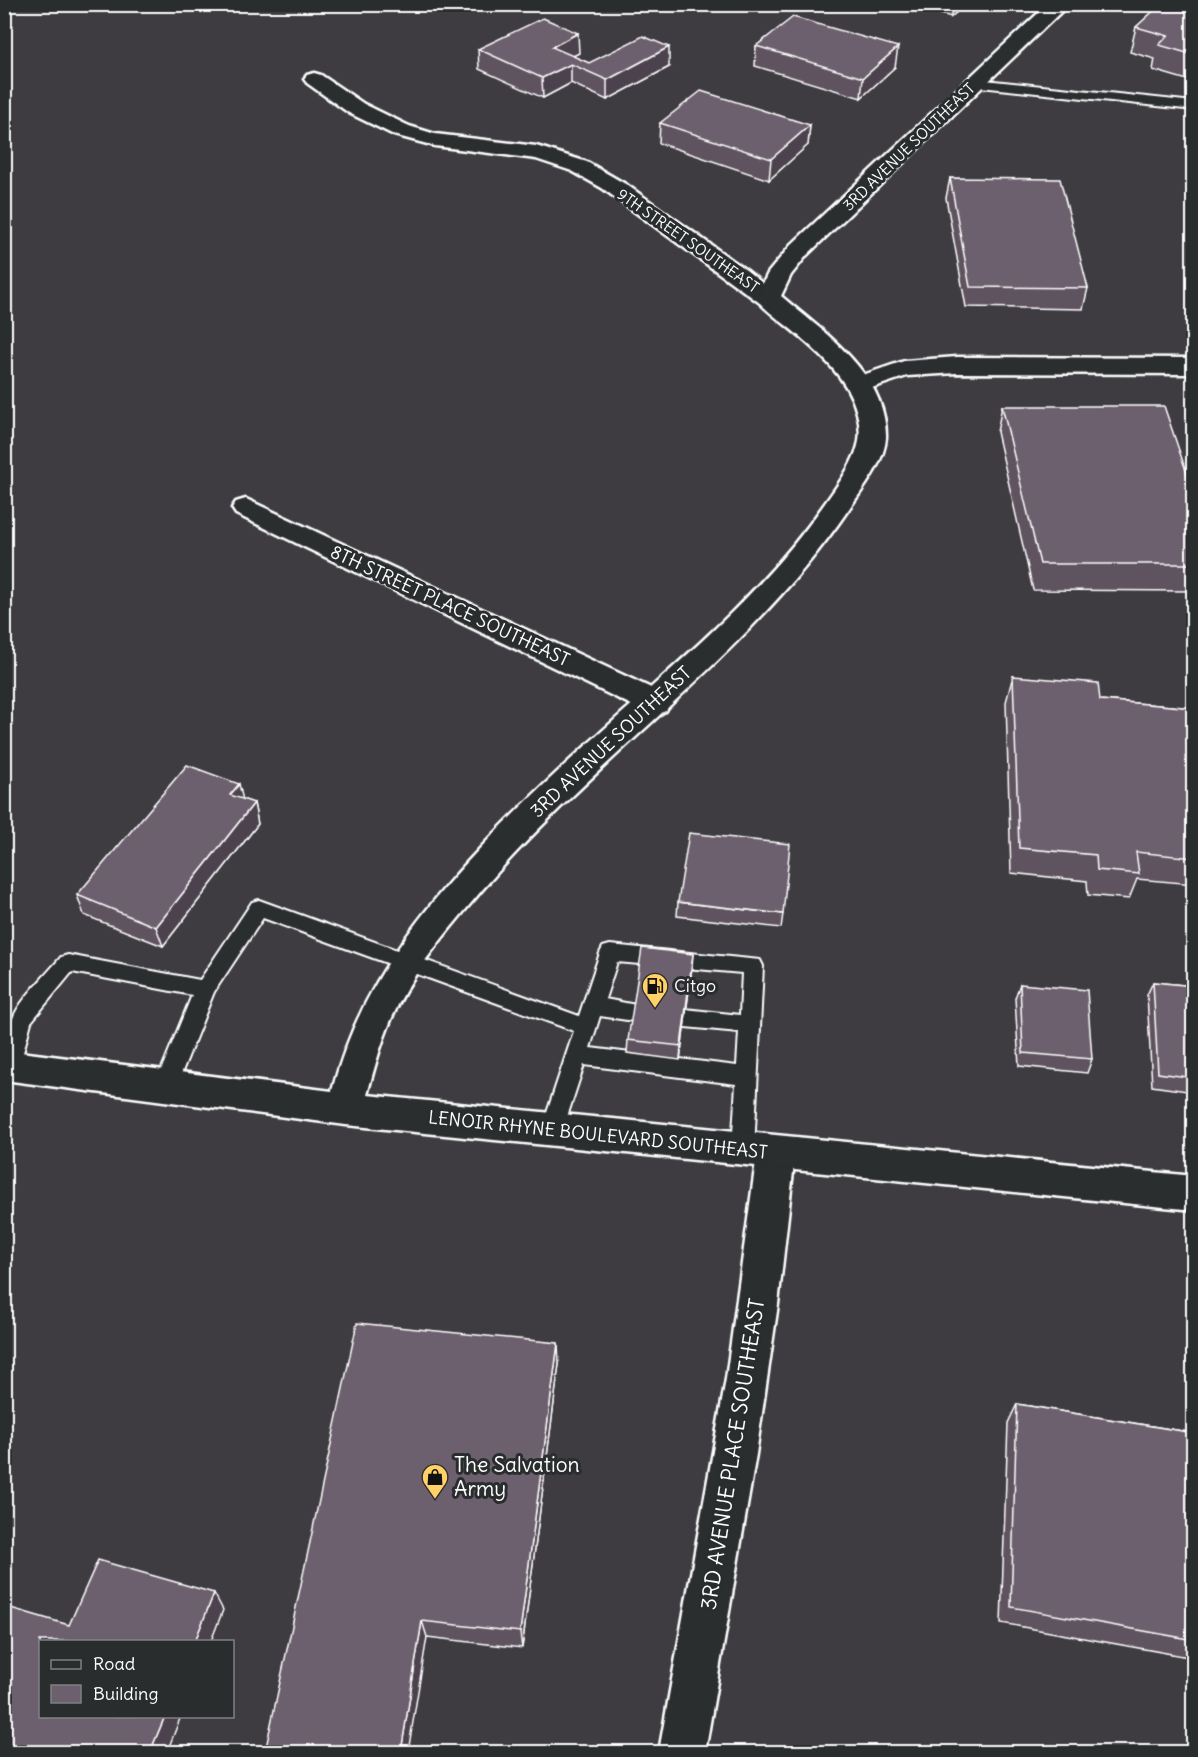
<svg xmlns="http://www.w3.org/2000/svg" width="1198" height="1757" viewBox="0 0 1198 1757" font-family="Delius,sans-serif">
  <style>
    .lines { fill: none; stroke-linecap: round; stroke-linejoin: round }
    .lane-casing { stroke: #fff; stroke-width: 4 }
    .street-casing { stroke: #fff; stroke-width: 5 }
    .secondary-casing { stroke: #fff; stroke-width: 5 }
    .lane { fill: #2a2d2e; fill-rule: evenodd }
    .street { fill: #2a2d2e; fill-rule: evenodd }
    .secondary { fill: #2a2d2e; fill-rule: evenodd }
    .wall { fill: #5e535f; stroke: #fff; stroke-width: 1.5 }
    .shaded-wall { fill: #4c434d; stroke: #fff; stroke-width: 1.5 }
    .building { fill: #6d606e; stroke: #fff; stroke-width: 1.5 }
    .labels { text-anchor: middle; stroke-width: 6; stroke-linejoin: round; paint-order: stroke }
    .far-street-label { font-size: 15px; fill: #fff; stroke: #2a2d2e }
    .street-label { font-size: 18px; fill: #fff; stroke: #2a2d2e }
    .poi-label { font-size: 18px; fill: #fff; stroke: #2a2d2e; text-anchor: start }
    .near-street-label { font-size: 21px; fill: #fff; stroke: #2a2d2e }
    .near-poi-label { font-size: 21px; fill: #fff; stroke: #2a2d2e; text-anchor: start }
  </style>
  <rect width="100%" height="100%" fill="#3e3c41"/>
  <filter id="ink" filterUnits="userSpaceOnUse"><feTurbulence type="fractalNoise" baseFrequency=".0167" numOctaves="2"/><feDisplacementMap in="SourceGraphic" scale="12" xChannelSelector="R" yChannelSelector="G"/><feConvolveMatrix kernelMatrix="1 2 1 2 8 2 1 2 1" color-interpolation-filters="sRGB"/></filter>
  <g filter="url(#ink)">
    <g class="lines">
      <g class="lane-casing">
        <g id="lane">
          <path d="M975,79L1194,102V110L971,86V80Z"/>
          <path d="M259,900L579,1016L600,953L603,947L610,945L760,960L763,966L754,1150L751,1157L743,1160L735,1157L732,1150L736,1084L584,1065L560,1138L552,1140L544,1138L541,1131L574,1031L263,918L214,992L173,1094L165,1097L157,1094L154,1088L192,995L72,972L31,1022L18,1072L10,1075L4,1073C4,1010 23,1002 61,957L68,955L200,980L252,902ZM617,962L742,973L740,1015L685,1009L678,1012L675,1018L678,1024L685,1027L739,1032L737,1066L590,1048L600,1016L634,1021L641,1018L644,1012L641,1006L605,999Z"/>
        </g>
      </g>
      <g class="street-casing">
        <g id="street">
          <path d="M314,73L321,75L364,104L409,126L435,134L536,146L587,162L627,185L746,270L780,298L776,303L768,305L760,303L602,188L572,171L536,159L435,146L394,135L349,113L307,83L304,79L307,75Z"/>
          <path d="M957,357L1194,358V374L957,373L907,376L860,392L851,389L847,384L851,379L904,361Z"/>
          <path d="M246,499L666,695L670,703L666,711L655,714L644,711L236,514L232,508L236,502Z"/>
          <path d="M776,1138L789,1142L795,1154L778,1304L756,1454L705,1752H659L726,1379L757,1154L763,1142Z"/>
        </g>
      </g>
      <g class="secondary-casing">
        <path id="secondary" d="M1048,4H1069L807,255L791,275L781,296C823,332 887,374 886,437C885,462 862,490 848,510C749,656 597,756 482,890C452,926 418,964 397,1007C383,1035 375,1065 367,1095L1194,1176V1210L346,1125L4,1080V1050L332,1091C354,1009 392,950 447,885C484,842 525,802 567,763C654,682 754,605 823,506C835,489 850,469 857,449C861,438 860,424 857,413C848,376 815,349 787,326C776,317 764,309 756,298L768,273L791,245Z"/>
      </g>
      <use href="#lane" class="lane"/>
      <use href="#street" class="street"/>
      <use href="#secondary" class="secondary"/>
    </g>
    <g class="wall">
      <path d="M907,4H966L951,17Z"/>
      <path d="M1194,6V82L1153,70L1155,59L1130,52L1136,27Z"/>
      <path d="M756,46L895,67L861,98L755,66Z"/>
      <path d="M478,49L579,53L572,56L589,63L669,67L607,100L571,83L543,98L479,69Z"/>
      <path d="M660,123L810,125L808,145L769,180L659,143Z"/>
      <path d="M950,178L1088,288L1083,309L966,307L946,198Z"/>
      <path d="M1002,406L1194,494V591L1033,590L997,432Z"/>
      <path d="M1013,676L1100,700L1194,708V884L1137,879L1129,899L1088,895L1087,881L1011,873L1006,702Z"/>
      <path d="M242,799L254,803L258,824L163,946L84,915L77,895Z"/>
      <path d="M678,902L783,914L781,928L677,916Z"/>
      <path d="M692,967L680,1060L627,1053L628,1040Z"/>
      <path d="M1153,982L1194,986V1092L1152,1086L1147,995Z"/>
      <path d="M1020,984L1092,1059L1087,1073L1019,1066L1015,998Z"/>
      <path d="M559,1364L522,1648L427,1637L265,1752Z"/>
      <path d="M1017,1404L1194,1433V1658L1001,1623L1008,1423Z"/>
    </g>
    <g class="shaded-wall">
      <path d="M953,4H966L951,17Z"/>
      <path d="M578,33L579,53L552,66V47Z"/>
      <path d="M669,47V67L607,100V80Z"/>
      <path d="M898,47L895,67L861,98L863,78Z"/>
      <path d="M571,64V83L543,98L542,78Z"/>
      <path d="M810,125L808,145L769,180L771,159Z"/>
      <path d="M239,784L244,804L230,795Z"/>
      <path d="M254,803L258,824L163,946L156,927Z"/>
      <path d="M693,954L692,967L680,1060L681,1046Z"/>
      <path d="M558,1343L559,1364L522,1648L520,1632Z"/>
      <path d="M214,1593L223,1610L211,1641H195Z"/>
      <path d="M422,1621L427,1637L408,1752H401Z"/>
      <path d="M165,1716H181L167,1752H150Z"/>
    </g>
    <g class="building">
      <path d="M1161,4H1187L1194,6V55L1159,45L1168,36L1136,27Z"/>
      <path d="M793,17L898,47L863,78L756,46Z"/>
      <path d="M543,18L578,33L552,47L589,63L643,36L669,47L607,80L571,64L542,78L478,49Z"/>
      <path d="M701,91L810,125L771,159L660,123Z"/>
      <path d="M950,178L1060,179L1088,288L970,287Z"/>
      <path d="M1002,406H1164L1194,494V564H1040Z"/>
      <path d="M1013,676L1098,683L1100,700L1194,708V858L1136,852L1139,874L1097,870L1096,855L1019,848Z"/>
      <path d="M187,765L239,784L230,795L254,803L156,927L77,895Z"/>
      <path d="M689,833L790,844L783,914L678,902Z"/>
      <path d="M642,948L693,954L681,1046L628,1040Z"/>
      <path d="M1153,982L1194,986V1078L1158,1073Z"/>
      <path d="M1020,984L1087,990L1092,1059L1023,1053Z"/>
      <path d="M357,1323L558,1343L520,1632L422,1621L401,1752H265Z"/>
      <path d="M1017,1404L1194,1433V1640L1011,1607Z"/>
      <path d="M98,1560L214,1593L195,1641H40V1716H165L150,1752H4V1606L69,1625Z"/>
    </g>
  </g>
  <defs>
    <g id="fuel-pin" transform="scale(1.35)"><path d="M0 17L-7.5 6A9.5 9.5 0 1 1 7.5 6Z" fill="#ffd166" stroke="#2a2d2e"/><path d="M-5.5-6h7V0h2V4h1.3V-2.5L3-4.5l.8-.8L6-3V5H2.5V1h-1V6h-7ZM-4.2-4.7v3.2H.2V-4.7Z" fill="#111"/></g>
    <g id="shop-pin" transform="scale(1.35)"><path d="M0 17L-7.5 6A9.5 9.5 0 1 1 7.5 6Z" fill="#ffd166" stroke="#2a2d2e"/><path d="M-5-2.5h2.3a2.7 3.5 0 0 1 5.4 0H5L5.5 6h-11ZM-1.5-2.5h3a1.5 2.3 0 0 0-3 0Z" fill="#111"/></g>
  </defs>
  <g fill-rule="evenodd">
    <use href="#fuel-pin" x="655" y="986"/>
    <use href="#shop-pin" x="435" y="1477"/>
  </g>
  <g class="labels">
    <g class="far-street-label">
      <text transform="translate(909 147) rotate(-44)" y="5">3RD AVENUE SOUTHEAST</text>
      <text transform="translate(688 241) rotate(35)" y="5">9TH STREET SOUTHEAST</text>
    </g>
    <g class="street-label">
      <text transform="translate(450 606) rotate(25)" y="6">8TH STREET PLACE SOUTHEAST</text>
      <text transform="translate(611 742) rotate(-43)" y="6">3RD AVENUE SOUTHEAST</text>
      <text transform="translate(598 1135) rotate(6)" y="6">LENOIR RHYNE BOULEVARD SOUTHEAST</text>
    </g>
    <g class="poi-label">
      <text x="674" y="992">Citgo</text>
    </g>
    <g class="near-street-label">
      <text transform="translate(733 1454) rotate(-81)" y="7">3RD AVENUE PLACE SOUTHEAST</text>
    </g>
    <g class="near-poi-label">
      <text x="454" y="1472">The Salvation<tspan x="454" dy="24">Army</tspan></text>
    </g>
  </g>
  <rect width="1198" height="1757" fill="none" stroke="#2a2d2e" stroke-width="24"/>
  <rect x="12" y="12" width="1174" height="1733" fill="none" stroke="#fff" stroke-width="2" filter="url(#ink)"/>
  <rect x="39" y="1640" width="195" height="78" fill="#2a2d2e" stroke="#7f8182" stroke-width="1.5"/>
  <rect x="51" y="1660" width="30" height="9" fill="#2a2d2e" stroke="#7f8182" stroke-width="1.5"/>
  <text x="93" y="1670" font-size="18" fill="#ffffff">Road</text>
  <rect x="51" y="1685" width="30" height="18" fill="#6d606e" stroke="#7f8182" stroke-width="1.5"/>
  <text x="93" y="1700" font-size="18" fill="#ffffff">Building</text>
</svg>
